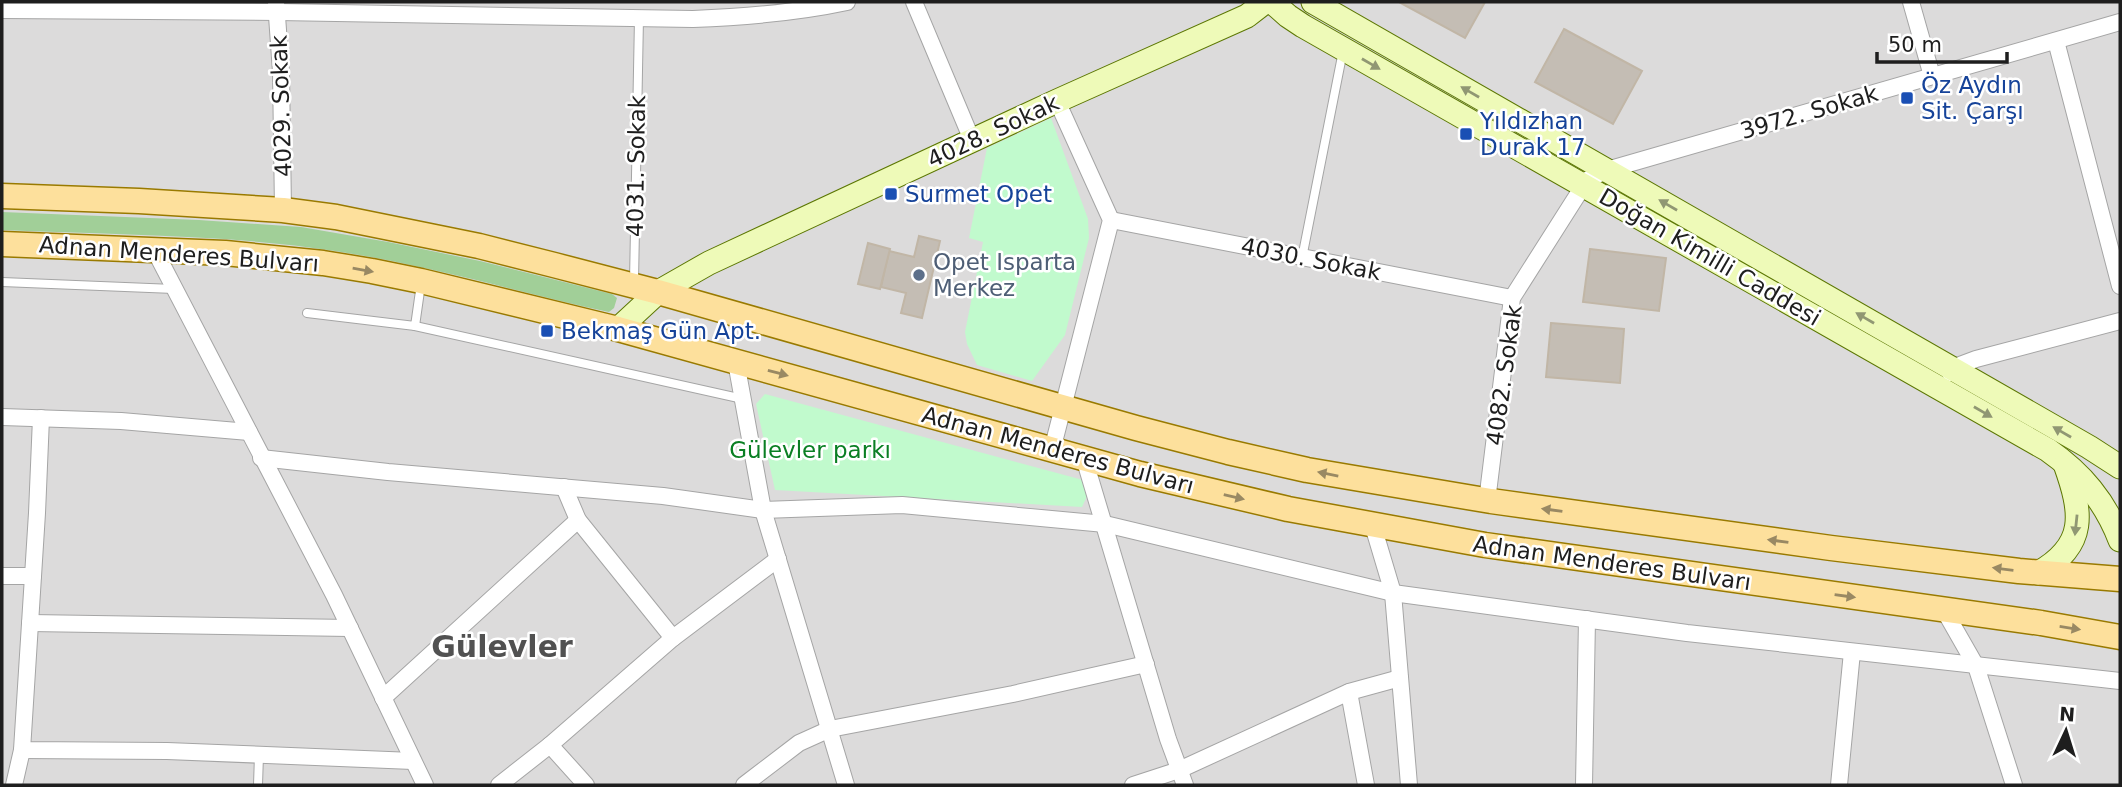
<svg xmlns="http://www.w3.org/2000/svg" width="2122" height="787" viewBox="0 0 2122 787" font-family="'DejaVu Sans',sans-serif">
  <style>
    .residential { fill: #dcdbdb }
    .forest { fill: #a1cf98 }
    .park { fill: #c1facd }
    .building { fill: #c4bdb4; stroke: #c1b6a6; stroke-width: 2 }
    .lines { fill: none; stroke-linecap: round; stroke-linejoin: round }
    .lane-casing { stroke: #a5a5a5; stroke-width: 10 }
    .street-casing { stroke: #a5a5a5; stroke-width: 18 }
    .secondary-casing { stroke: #5c7703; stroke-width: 25 }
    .primary-casing { stroke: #997a00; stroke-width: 27 }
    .lane { stroke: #fff; stroke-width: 8 }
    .street { stroke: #fff; stroke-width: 16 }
    .secondary { stroke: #eefab8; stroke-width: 23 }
    .primary { stroke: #fde09c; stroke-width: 24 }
    .oneway { fill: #909773 }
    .oneway2 { fill: #998963 }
    .transit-dot { fill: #1a4fb4; stroke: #fff; stroke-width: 2.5 }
    .service-dot { fill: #5c6f8a; stroke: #fff; stroke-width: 2.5 }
    .labels { text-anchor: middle; stroke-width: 5; stroke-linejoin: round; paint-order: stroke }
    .transit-label { font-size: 23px; fill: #164399; stroke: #fff; text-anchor: start }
    .street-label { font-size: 23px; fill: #1e1e1e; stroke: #fff }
    .service-label { font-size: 23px; fill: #4e5e75; stroke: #fff; text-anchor: start }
    .park-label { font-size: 23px; fill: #0a7f23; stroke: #fff }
    .district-label { font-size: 30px; font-weight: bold; fill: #515151; stroke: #fff }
  </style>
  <rect width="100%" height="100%" fill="#efede4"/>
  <rect class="residential" x="2" y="2" width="2118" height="783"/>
  <path class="forest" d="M2,212L199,220L301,227L388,242L480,261L612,294L617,298L614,308L609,312C518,292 428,265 335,251C225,234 112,235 2,230Z"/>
  <g class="park">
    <path d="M1051,118L1088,219L1089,238L1065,335L1032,381L977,365L967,344L965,332L983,242L969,238L987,148Z"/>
    <path d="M765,394L1083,480L1087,496L1082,507L775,490L756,404Z"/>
  </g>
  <g class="building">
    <path d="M1399,2H1485L1465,38Z"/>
    <path d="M1564,29L1642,71L1613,124L1535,82Z"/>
    <path d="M919,236L940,241L922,318L901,313L906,293L881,287L889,251L914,257Z"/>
    <path d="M868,243L890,249L880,289L858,284Z"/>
    <path d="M1590,249L1666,258L1659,311L1583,302Z"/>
    <path d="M1551,323L1624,329L1620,383L1546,377Z"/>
  </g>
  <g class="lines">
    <g class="lane-casing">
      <g id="lane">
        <path d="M1302,258L1343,51"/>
        <path d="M634,281L639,18"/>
        <path d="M2,282L174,289"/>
        <path d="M307,313L415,326L421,284"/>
        <path d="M415,326L743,399"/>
        <path d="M258,785L259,755"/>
      </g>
    </g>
    <g class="street-casing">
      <g id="street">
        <path d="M276,2L281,72L283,210"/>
        <path d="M914,2L972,140"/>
        <path d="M1911,2L1932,76"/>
        <path d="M2,10L278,12L693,19C746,17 796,13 847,2"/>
        <path d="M2056,41L2120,286"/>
        <path d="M1111,220L1512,298"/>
        <path d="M154,249L334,595L425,785"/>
        <path d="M736,362L763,510L846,785"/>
        <path d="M1950,373L1960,365L1976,359L2120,321"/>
        <path d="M2,417L121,421L249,432"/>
        <path d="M41,418L37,513L22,750L167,751L413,761"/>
        <path d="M1052,450L1111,220L1057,101"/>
        <path d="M261,458L388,472L663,496L763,510L902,505L1105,524L1393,593L1687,633L2120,681"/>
        <path d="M1084,458L1168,739L1185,785"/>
        <path d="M564,487L578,520L673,638L778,559"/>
        <path d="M1487,501L1512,298L1587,180L1607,170L2120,22"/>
        <path d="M1373,526L1393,593L1409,785"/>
        <path d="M2,576H33"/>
        <path d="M1944,610L1976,666L2014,785"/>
        <path d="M30,623L350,628"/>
        <path d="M1349,692L1366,785"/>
        <path d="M383,698L578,520"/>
        <path d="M550,745L586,785"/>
        <path d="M14,785L22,750"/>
        <path d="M499,785L550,745L673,638"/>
        <path d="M744,785L799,743L830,729L1013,694L1146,664"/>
        <path d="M1133,785L1179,770L1349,692L1400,678"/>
        <path d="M1584,785L1587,619"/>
        <path d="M1839,785L1852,652"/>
      </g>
    </g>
    <g class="secondary-casing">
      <g id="secondary">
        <path d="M1272,2L1288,16L1303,26L2048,450C2082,474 2105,501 2120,540"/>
        <path d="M1313,2L2089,447L2120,467"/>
        <path d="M618,329L658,292L709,263L1057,101L1247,16L1265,2"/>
        <path d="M2038,573C2088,545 2082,512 2065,464"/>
      </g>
    </g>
    <g class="primary-casing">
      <g id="primary">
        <path d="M2,196L139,201L283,210L336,217L479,246L554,265L658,292L1136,428L1228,452L1307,470L1491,501L1831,548L2019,571L2120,579"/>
        <path d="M2,244L225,253L323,263L372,271L421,281L618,329L1140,474L1288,509L1485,545L2041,623L2120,637"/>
      </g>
    </g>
    <use href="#lane" class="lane"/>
    <use href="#street" class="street"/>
    <use href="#secondary" class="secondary"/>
    <use href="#primary" class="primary"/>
  </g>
  <defs><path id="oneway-solid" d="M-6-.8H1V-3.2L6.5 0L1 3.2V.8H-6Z" transform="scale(1.75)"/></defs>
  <g class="oneway">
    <use href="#oneway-solid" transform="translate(1371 64) rotate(30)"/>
    <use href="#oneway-solid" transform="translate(1470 92) rotate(-150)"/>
    <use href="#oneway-solid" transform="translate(1668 205) rotate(-150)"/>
    <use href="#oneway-solid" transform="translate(1865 318) rotate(-150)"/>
    <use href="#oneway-solid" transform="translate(1983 412) rotate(30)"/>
    <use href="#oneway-solid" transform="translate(2062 432) rotate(-150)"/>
    <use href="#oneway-solid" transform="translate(2076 525) rotate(96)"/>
  </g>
  <g class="oneway2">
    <use href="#oneway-solid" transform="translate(363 270) rotate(10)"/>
    <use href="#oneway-solid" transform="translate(778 373) rotate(15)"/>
    <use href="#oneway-solid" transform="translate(1328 474) rotate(-169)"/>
    <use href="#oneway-solid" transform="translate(1234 497) rotate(13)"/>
    <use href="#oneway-solid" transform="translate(1552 510) rotate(-172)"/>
    <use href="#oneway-solid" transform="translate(1778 541) rotate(-172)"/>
    <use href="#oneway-solid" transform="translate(2003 569) rotate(-173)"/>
    <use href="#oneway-solid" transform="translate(1845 596) rotate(8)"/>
    <use href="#oneway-solid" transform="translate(2070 628) rotate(9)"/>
  </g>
  <g class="transit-dot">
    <rect x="1900" y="91" width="14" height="14" rx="3.5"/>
    <rect x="1459" y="127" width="14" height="14" rx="3.5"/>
    <rect x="884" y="187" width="14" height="14" rx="3.5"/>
    <rect x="540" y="324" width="14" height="14" rx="3.5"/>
  </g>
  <circle class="service-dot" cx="919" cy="275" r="7"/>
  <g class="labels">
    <g class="transit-label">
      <text x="1921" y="93">Öz Aydın<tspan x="1921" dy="26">Sit. Çarşı</tspan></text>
      <text x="1480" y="129">Yıldızhan<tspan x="1480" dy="26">Durak 17</tspan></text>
      <text x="905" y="202">Surmet Opet</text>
      <text x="561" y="339">Bekmaş Gün Apt.</text>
    </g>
    <g class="street-label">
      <text transform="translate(281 106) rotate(-92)" y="8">4029. Sokak</text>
      <text transform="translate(1809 112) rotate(-16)" y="8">3972. Sokak</text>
      <text transform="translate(993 131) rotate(-25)" y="8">4028. Sokak</text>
      <text transform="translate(636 166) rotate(-89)" y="8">4031. Sokak</text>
      <text transform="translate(179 254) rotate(4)" y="8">Adnan Menderes Bulvarı</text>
      <text transform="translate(1710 257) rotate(30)" y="8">Doğan Kimilli Caddesi</text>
      <text transform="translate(1311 259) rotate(11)" y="8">4030. Sokak</text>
      <text transform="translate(1504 375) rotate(-82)" y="8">4082. Sokak</text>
      <text transform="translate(1058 450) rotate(15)" y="8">Adnan Menderes Bulvarı</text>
      <text transform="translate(1612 563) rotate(8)" y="8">Adnan Menderes Bulvarı</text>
    </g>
    <g class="service-label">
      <text x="933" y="270">Opet Isparta<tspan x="933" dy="26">Merkez</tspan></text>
    </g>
    <g class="park-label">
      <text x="810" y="458">Gülevler parkı</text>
    </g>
    <g class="district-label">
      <text x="502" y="657">Gülevler</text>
    </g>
  </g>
  <rect width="2122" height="787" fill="none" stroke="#1e1e1e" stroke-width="7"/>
  <g transform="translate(2066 731) rotate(4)" stroke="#ffffff" stroke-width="5" paint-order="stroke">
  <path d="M0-5L12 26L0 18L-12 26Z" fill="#1e1e1e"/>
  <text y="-10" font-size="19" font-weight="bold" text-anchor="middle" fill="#1e1e1e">N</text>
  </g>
  <path d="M1877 52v10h130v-10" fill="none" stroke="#1e1e1e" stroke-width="3.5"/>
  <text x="1888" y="52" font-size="21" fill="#1e1e1e" stroke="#ffffff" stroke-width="5" paint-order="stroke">50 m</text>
</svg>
